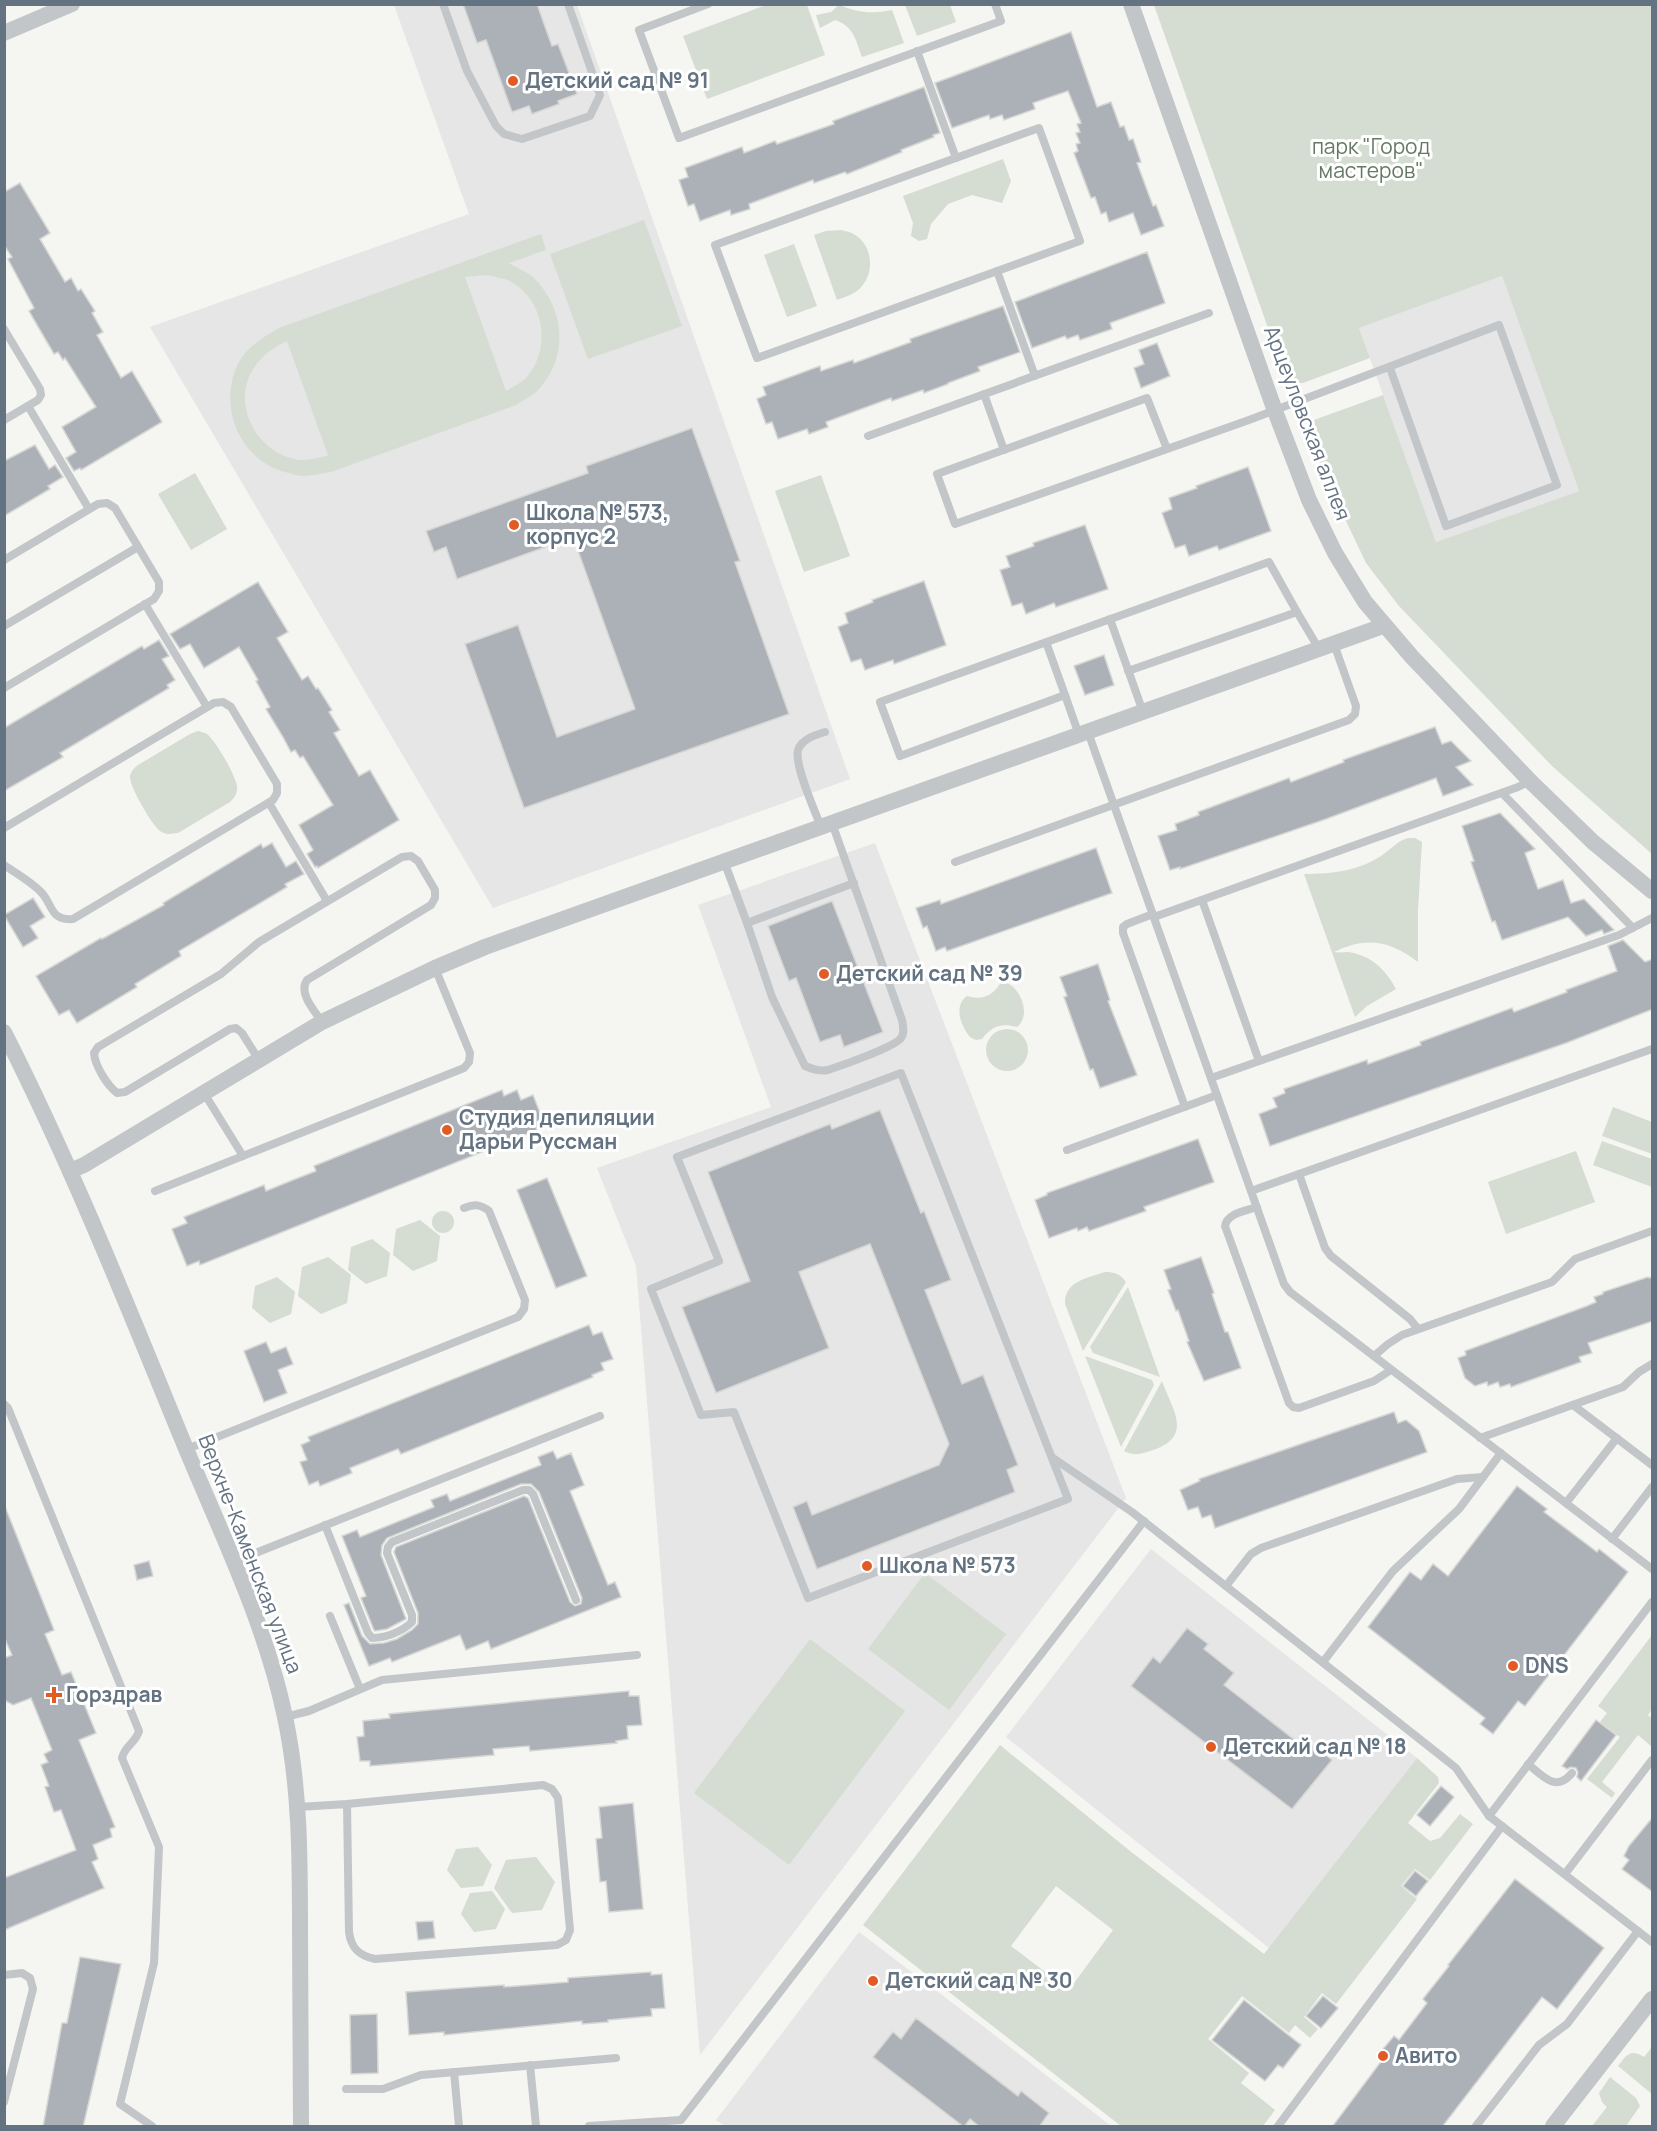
<svg xmlns="http://www.w3.org/2000/svg" width="1657" height="2131" viewBox="0 0 1657 2131" font-family="Manrope,sans-serif">
  <style>
    .built { fill: #e5e6e5 }
    .green { fill: #d5dcd2; fill-rule: evenodd }
    .building { fill: #abb1b7; stroke: #d6d6d4; stroke-width: 1.5 }
    .lines { fill: none; stroke-linecap: round; stroke-linejoin: round }
    .lane { stroke: #c2c6c9; stroke-width: 8 }
    .street { stroke: #c2c6c9; stroke-width: 16 }
    .poi-dot { fill: #e25b24; stroke: #fff; stroke-width: 2 }
    .labels { text-anchor: middle; stroke-width: 6; stroke-linejoin: round; paint-order: stroke }
    .poi-label { font-size: 21px; font-weight: bold; fill: #647382; stroke: #fff; text-anchor: start }
    .park-label { font-size: 21px; fill: #667963; stroke: #fff }
    .street-label { font-size: 21px; fill: #647382; stroke: #fff }
  </style>
  <rect width="100%" height="100%" fill="#f5f5f1"/>
  <g class="built">
    <path d="M394,5H577L850,779L493,908L150,327L469,214Z"/>
    <path d="M1502,276L1579,491L1436,542L1359,328Z"/>
    <path d="M875,843L1126,1498L700,2055L636,1266L597,1168L771,1107L698,905Z"/>
    <path d="M1151,1549L1417,1758L1269,1948L1006,1737Z"/>
    <path d="M859,1932L988,2030L1111,2126H725L716,2120Z"/>
  </g>
  <g class="green">
    <path d="M769,4L807,5L825,55L707,99L683,36Z"/>
    <path d="M839,5C860,13 870,14 892,10L904,43L862,57C856,41 854,26 835,20L820,28L816,15L831,12Z"/>
    <path d="M905,5H950L956,22L917,36Z"/>
    <path d="M1154,5H1652V854L1552,766L1399,606L1366,563L1326,479L1308,433L1307,426L1314,420L1383,395L1436,542L1579,491L1502,276L1359,328L1370,358L1303,383H1293L1285,376Z"/>
    <path d="M1003,159L1011,181L1002,203L972,195L948,204L931,224L927,239L919,241L911,236L913,223L903,196Z"/>
    <path d="M644,220L682,326L588,359L550,254Z"/>
    <path d="M841,230C845,231 851,232 855,235C872,245 875,271 862,286C857,293 846,297 837,300L814,235L826,231Z"/>
    <path d="M541,234L546,250L509,263C516,268 526,271 533,277C565,308 569,356 539,389C533,396 523,400 516,405L331,472C322,473 312,476 303,476C297,476 291,473 285,472C241,460 219,410 236,368C244,349 262,338 279,328ZM487,275C494,277 503,278 510,281C545,300 552,349 526,378C521,383 513,387 506,391L465,277ZM287,341L328,455L327,456C320,457 311,460 304,460C262,459 230,409 252,371C260,357 272,348 287,341Z"/>
    <path d="M794,244L817,306L787,317L764,255Z"/>
    <path d="M195,473L227,529L191,550L158,494Z"/>
    <path d="M821,475L850,556L804,572L775,491Z"/>
    <path d="M198,731C201,732 205,733 207,734C215,740 239,780 237,789C237,794 234,798 230,802L178,833C171,834 166,835 160,831C152,825 129,786 130,776C131,771 134,768 138,765L190,734Z"/>
    <path d="M1408,838H1415L1422,842L1418,910V962C1390,941 1367,936 1334,952C1338,953 1343,952 1348,952C1371,955 1386,970 1396,989L1367,1006L1355,1017L1304,874C1333,874 1361,871 1385,853C1393,847 1398,841 1408,838Z"/>
    <path d="M1007,983C1022,990 1031,1016 1017,1027C1001,1023 992,1026 982,1039L976,1040L970,1037C961,1026 953,1006 967,996C982,1000 991,997 1000,984Z"/>
    <circle cx="1007" cy="1050" r="21"/>
    <path d="M1613,1107L1652,1122V1154L1602,1136Z"/>
    <path d="M1602,1141L1652,1159V1187L1593,1165Z"/>
    <path d="M1576,1151L1595,1202L1506,1234L1488,1182Z"/>
    <circle cx="443" cy="1222" r="11"/>
    <path d="M420,1220L440,1236L437,1261L413,1271L393,1255L396,1229Z"/>
    <path d="M372,1239L390,1253L387,1276L366,1284L348,1270L351,1247Z"/>
    <path d="M328,1257L351,1275L347,1303L321,1314L298,1296L302,1267Z"/>
    <path d="M1105,1272C1115,1272 1120,1274 1126,1282L1083,1351L1065,1304C1064,1281 1088,1278 1105,1272Z"/>
    <path d="M277,1277L295,1292L291,1314L270,1323L252,1308L255,1286Z"/>
    <path d="M1128,1287L1160,1377L1093,1353L1090,1347Z"/>
    <path d="M1085,1356L1152,1380L1154,1385L1121,1447Z"/>
    <path d="M1162,1381C1172,1409 1193,1435 1156,1449C1144,1453 1136,1457 1124,1451Z"/>
    <path d="M925,1573L1006,1634L949,1710L868,1649Z"/>
    <path d="M1652,1635V1709L1648,1715L1652,1719V1744L1651,1746L1638,1735L1602,1782L1615,1793L1612,1798L1587,1779L1620,1737L1600,1722L1607,1713L1598,1706Z"/>
    <path d="M810,1639L905,1711L789,1865L694,1793Z"/>
    <path d="M1000,1745L1130,1851L1264,1954L1417,1758L1438,1777L1439,1783L1408,1823L1430,1841L1440,1838L1460,1814L1473,1824L1430,1880L1415,1869L1401,1886L1417,1899L1336,2004L1322,1993L1304,2017L1318,2029L1310,2038L1295,2025L1289,2033L1242,1996L1208,2039L1249,2073L1241,2083L1275,2110L1263,2126H1121L863,1925ZM1056,1886L1113,1930L1069,1990L1011,1946Z"/>
    <path d="M478,1847L492,1865L483,1886L461,1888L447,1870L456,1849Z"/>
    <path d="M536,1857L555,1882L542,1910L512,1913L494,1888L506,1860Z"/>
    <path d="M492,1891L505,1909L496,1929L474,1932L461,1914L470,1893Z"/>
    <path d="M1652,2047V2094L1618,2066C1626,2055 1631,2048 1644,2057Z"/>
    <path d="M1610,2077L1636,2098L1640,2106L1626,2126H1592L1607,2107L1602,2102L1599,2093Z"/>
  </g>
  <g class="building">
    <path d="M463,4H537L552,46L558,44L577,94L558,101L559,104L532,114L529,106L512,112L486,40L477,43Z"/>
    <path d="M1071,32L1097,107L1111,102L1120,127L1124,126L1129,140L1133,139L1141,162L1137,163L1153,206L1156,205L1164,226L1141,235L1133,213L1109,222L1106,212L1101,214L1095,197L1091,198L1074,153L1078,151L1076,144L1080,143L1076,133L1080,132L1077,124L1081,123L1068,91L1033,103L1035,109L1004,120L1002,115L990,119L989,115L952,128L935,83Z"/>
    <path d="M924,87L940,133L933,135L934,137L901,150L902,152L847,174L845,172L814,183L813,180L749,204L750,209L731,215L730,210L700,221L694,204L688,206L679,180L688,177L685,168L742,147L744,153L775,141L777,144L834,124L833,121Z"/>
    <path d="M20,183L50,233L40,239L65,282L71,278L78,291L81,289L95,311L92,313L103,332L97,335L121,378L132,371L162,422L81,470L80,468L74,471L66,458L76,452L62,427L96,407L65,358L63,360L58,352L54,354L40,330L29,311L34,308L8,259L12,257L4,245V192Z"/>
    <path d="M1147,252L1165,303L1110,323L1112,329L1080,340L1078,335L1067,339L1065,336L1032,348L1015,302Z"/>
    <path d="M1003,306L1020,352L978,367L980,371L948,383V384L924,393L923,390L892,401L891,398L826,422L828,427L809,434L807,429L778,439L772,422L766,424L757,399L766,395L763,387L820,366L821,371L853,360L854,363L911,342L910,339Z"/>
    <path d="M1157,343L1170,376L1141,388L1134,368L1144,364L1139,350Z"/>
    <path d="M692,428L740,561L735,562L789,714L524,808L465,644L518,625L557,737L635,709L573,537L457,579L446,547L434,552L426,531L588,473L586,466Z"/>
    <path d="M35,445L49,469L55,465L63,477L48,486L50,489L4,516V461Z"/>
    <path d="M1248,467L1271,531L1219,550L1217,546L1189,556L1185,545L1175,548L1162,513L1172,509L1169,498L1197,488L1196,486Z"/>
    <path d="M1085,525L1108,589L1056,607L1054,603L1026,614L1022,603L1012,606L1000,570L1010,567L1006,556L1034,546L1033,543Z"/>
    <path d="M924,581L946,645L894,664L893,660L865,670L861,659L851,662L838,627L848,623L845,613L873,602L872,600Z"/>
    <path d="M258,582L288,632L277,638L302,680L308,676L316,689L318,688L332,710L329,712L340,730L334,733L359,776L370,770L399,820L318,868L317,866L315,867L307,854L313,850L299,825L333,805L303,756L300,758L295,750L291,752L283,737L266,709L270,707L256,681L258,680L239,647L204,668L190,644L180,649L170,634Z"/>
    <path d="M159,640L169,656L162,659L175,680L167,685L169,688L60,753L63,757L4,791V728L142,646L144,649Z"/>
    <path d="M1104,655L1114,685L1085,695L1074,666Z"/>
    <path d="M1435,727L1442,744L1451,741L1471,761L1456,767L1473,785L1443,796L1436,778L1326,819L1180,869V867L1170,870L1158,836L1177,830L1175,824L1199,815L1198,812L1289,778L1291,782L1344,762L1343,760Z"/>
    <path d="M1500,813L1535,849L1525,853L1538,889L1563,880L1571,903L1584,899L1614,930L1604,934L1602,930L1586,936L1568,917L1502,940L1495,921L1492,922L1471,862L1474,861L1462,826Z"/>
    <path d="M272,843L286,867L296,861L304,874L285,884L287,887L179,951L181,956L135,984L137,987L77,1023L69,1010L59,1015L36,976L101,938L102,939L164,905L163,903L261,844L263,848Z"/>
    <path d="M1096,848L1112,893L947,951L945,947L936,951L927,926L923,928L916,908L940,900L941,904Z"/>
    <path d="M33,898L45,917L30,926L38,938L23,947L4,915Z"/>
    <path d="M832,901L883,1032L844,1047L840,1035L820,1042L796,978L789,981L768,926Z"/>
    <path d="M1623,940L1645,962L1653,959V1009L1566,1043L1270,1146L1259,1114L1277,1107L1273,1098L1285,1093L1284,1089L1367,1060L1368,1064L1421,1045L1420,1042L1512,1008L1514,1012L1567,992L1566,990L1617,971L1608,946Z"/>
    <path d="M1098,964L1110,1000L1108,1001L1137,1075L1100,1088L1093,1069L1090,1070L1064,997L1067,996L1060,977Z"/>
    <path d="M502,1090L504,1096L517,1090L521,1100L533,1095L544,1123L536,1127L537,1130L200,1265L199,1261L187,1266L172,1229L187,1223L184,1217L264,1185L266,1191L293,1180L316,1171L314,1166Z"/>
    <path d="M880,1110L921,1213L924,1211L951,1280L925,1290L962,1384L983,1375L1018,1465L1007,1470L1015,1492L817,1569L793,1507L807,1501L812,1515L939,1465L949,1444L870,1244L799,1272L829,1348L716,1393L682,1307L750,1281L708,1172L830,1124L832,1129Z"/>
    <path d="M1198,1139L1214,1182L1144,1207L1146,1211L1089,1231L1087,1227L1078,1231L1077,1228L1049,1238L1035,1200L1047,1195V1193Z"/>
    <path d="M547,1178L587,1276L556,1288L517,1190Z"/>
    <path d="M1201,1257L1214,1293L1212,1294L1225,1332H1228L1241,1368L1204,1381L1187,1342L1189,1341L1178,1310L1176,1311L1168,1290L1171,1289L1164,1270Z"/>
    <path d="M1648,1277L1649,1278L1653,1277V1321L1588,1343L1592,1353L1579,1357L1581,1362L1511,1387L1510,1384L1500,1387L1498,1382L1488,1386L1487,1382L1475,1386L1465,1378L1458,1358L1466,1355L1465,1351L1587,1306L1596,1302L1594,1297L1603,1294V1292Z"/>
    <path d="M589,1325L593,1335L602,1332L613,1359L601,1363L604,1370L592,1375L593,1377L401,1454L398,1449L350,1468L352,1473L320,1486L318,1481L309,1485L300,1462L307,1460L301,1445L310,1441L308,1437Z"/>
    <path d="M266,1342L271,1353L286,1347L293,1364L278,1370L287,1393L264,1402L244,1351Z"/>
    <path d="M1394,1412L1398,1423L1406,1420L1419,1431L1427,1452L1215,1528L1211,1515L1202,1518L1198,1507L1188,1510L1180,1490L1200,1481L1199,1479Z"/>
    <path d="M553,1451L557,1459L571,1453L584,1485L570,1491L608,1585L615,1582L621,1597L491,1649L488,1641L466,1650L460,1635L392,1662L390,1658L369,1666L344,1605L349,1603L362,1636L370,1644L384,1643L397,1639L412,1630L418,1624V1613L394,1552L396,1547L524,1496L528,1498L570,1602L575,1606L581,1604L582,1598L539,1492L531,1484H521L387,1538L382,1545L381,1555L406,1619L387,1629L375,1631L374,1630L361,1598L366,1596L342,1536L357,1530L360,1537L434,1507L431,1500L447,1494L450,1501L541,1465L538,1457Z"/>
    <path d="M1517,1486L1547,1509L1544,1512L1597,1552L1599,1549L1628,1572L1525,1706L1518,1701L1493,1734L1480,1724L1485,1718L1368,1627L1410,1572L1421,1580L1433,1564L1448,1576Z"/>
    <path d="M4,1504L54,1630L45,1634L62,1675L71,1672L96,1733L79,1740L115,1827L110,1829L112,1837L93,1845L98,1859L92,1862L104,1888L4,1930V1878L76,1850L61,1810L54,1812L45,1787L49,1786L41,1765L48,1762L44,1754L52,1750L31,1698L13,1705L4,1700V1658L12,1655L4,1637Z"/>
    <path d="M149,1561L153,1576L137,1580L134,1565Z"/>
    <path d="M1187,1628L1208,1644L1204,1649L1234,1673L1224,1685L1305,1748L1309,1742L1332,1760L1292,1809L1131,1686L1153,1657L1160,1663Z"/>
    <path d="M629,1691V1696H639L642,1725L627,1726L628,1739L616,1741L617,1743L530,1751L529,1746L493,1749L494,1755L370,1766V1761H360L357,1737L364,1736L363,1721L390,1718L389,1714Z"/>
    <path d="M1596,1720L1616,1735L1581,1781L1577,1777L1578,1772L1576,1768L1571,1767L1567,1769L1562,1766Z"/>
    <path d="M1441,1786L1454,1797L1430,1826L1417,1815Z"/>
    <path d="M633,1803L643,1909L609,1912L606,1881L600,1882L596,1839L602,1838L599,1807Z"/>
    <path d="M1653,1817V1892L1622,1869L1629,1860L1624,1856L1629,1846Z"/>
    <path d="M1415,1871L1428,1881L1416,1896L1403,1886Z"/>
    <path d="M1515,1879L1604,1948L1557,2009L1542,1997L1442,2127H1332L1383,2059L1378,2055L1394,2036L1399,2040L1427,2003L1423,1999L1449,1966L1448,1965Z"/>
    <path d="M433,1921L435,1938L418,1940L416,1922Z"/>
    <path d="M80,1957L121,1964L83,2127H43L62,2023H67Z"/>
    <path d="M651,1972V1975L662,1974L665,2008L651,2009L652,2016L608,2020V2022L582,2024V2021L444,2035V2032L409,2035L406,1992L504,1985V1987L568,1982V1978Z"/>
    <path d="M1323,1996L1338,2008L1321,2028L1306,2016Z"/>
    <path d="M1244,2000L1301,2045L1283,2068L1278,2065L1265,2081L1212,2040Z"/>
    <path d="M377,2014L378,2073L351,2074L350,2015Z"/>
    <path d="M916,2018L1018,2096L1021,2091L1049,2113L1039,2127H980L970,2119L964,2127L873,2057L893,2032L901,2039Z"/>
  </g>
  <g class="lines">
    <g class="lane">
      <path d="M443,4L467,71L496,126L504,134L522,139L590,116L600,95L568,4"/>
      <path d="M708,4L639,30L679,138L1001,21L995,4"/>
      <path d="M917,51L956,158"/>
      <path d="M1039,128L1080,241L757,358L715,245Z"/>
      <path d="M997,271L1035,376"/>
      <path d="M4,329L40,389L41,395L38,400L4,420"/>
      <path d="M984,394L1004,450"/>
      <path d="M28,406L89,509"/>
      <path d="M868,436L1209,313"/>
      <path d="M1167,449L1147,398L937,474L955,524L1249,420L1499,325L1557,485L1446,526L1390,368"/>
      <path d="M4,560L98,504L107,503L115,508L159,582V591L154,599L4,688"/>
      <path d="M145,604L207,707"/>
      <path d="M1110,619L1143,712"/>
      <path d="M4,626L138,547"/>
      <path d="M1046,642L1065,695L900,756L880,702L1269,562L1297,612"/>
      <path d="M1128,671L1297,612L1319,649"/>
      <path d="M1065,695L1079,735"/>
      <path d="M1088,732L1284,1284L1290,1292L1652,1569"/>
      <path d="M1502,793L1633,928"/>
      <path d="M269,803L327,901"/>
      <path d="M832,823L902,1020C903,1026 905,1033 901,1038C895,1047 840,1066 828,1070C820,1072 812,1069 805,1066L772,997L747,923L854,883"/>
      <path d="M821,827C815,811 794,765 798,750C802,739 815,735 825,732"/>
      <path d="M4,828L214,703L223,702L231,707L277,784V793L273,800L73,919C49,921 53,903 40,891C30,881 16,873 4,865"/>
      <path d="M724,861L747,923"/>
      <path d="M955,862L1349,720L1355,714L1356,706L1334,644"/>
      <path d="M1202,900L1259,1061"/>
      <path d="M1153,914L1127,924L1123,927V933L1185,1107"/>
      <path d="M1154,917L1518,787L1530,781"/>
      <path d="M259,1060L242,1033L236,1028L230,1029L125,1092L117,1093C107,1085 95,1066 94,1053L98,1047L221,974L259,942L402,857L411,856L418,861L435,890V898L431,905L307,980C298,993 314,1010 322,1022"/>
      <path d="M901,1073L1068,1499L808,1598L734,1412L701,1415L651,1289L719,1261L677,1157Z"/>
      <path d="M1211,1078L1619,935L1652,918"/>
      <path d="M204,1093L243,1156"/>
      <path d="M1067,1150L1217,1095"/>
      <path d="M1299,1174L1325,1248L1331,1256L1410,1319L1418,1329"/>
      <path d="M155,1191L464,1068L469,1062L470,1053L435,968"/>
      <path d="M1251,1191L1652,1049"/>
      <path d="M1257,1207C1246,1211 1227,1213 1225,1226L1289,1403L1293,1407L1299,1408L1374,1381L1391,1370"/>
      <path d="M1374,1356L1388,1344L1402,1335L1552,1282L1575,1259L1652,1231"/>
      <path d="M4,1404L8,1408L139,1731C135,1744 125,1745 122,1758L159,1847L154,1963L120,2104L152,2126"/>
      <path d="M1573,1405L1652,1465"/>
      <path d="M1480,1438L1623,1387L1639,1372L1652,1364"/>
      <path d="M187,1449L518,1317L524,1309L525,1300L489,1211C480,1204 475,1204 464,1208"/>
      <path d="M1053,1458L1132,1512L1436,1752L1456,1768L1489,1816L1652,1942"/>
      <path d="M1566,1503L1617,1438"/>
      <path d="M325,1525L368,1633L372,1638C386,1638 403,1631 412,1622V1615L387,1553L388,1547L392,1542L523,1490H529L533,1494L576,1600"/>
      <path d="M1612,1539L1652,1487"/>
      <path d="M233,1562L600,1416"/>
      <path d="M1226,1586L1251,1554L1261,1548L1457,1479L1483,1477"/>
      <path d="M330,1616L360,1689"/>
      <path d="M1323,1662L1393,1571L1459,1509L1501,1453"/>
      <path d="M285,1717L309,1711L382,1680L637,1655"/>
      <path d="M1528,1764C1543,1776 1556,1793 1572,1773"/>
      <path d="M298,1807L347,1804L543,1785L552,1789L558,1798L570,1930L566,1940L557,1945L375,1959C359,1956 351,1948 349,1932L347,1804"/>
      <path d="M1489,1816L1652,1602"/>
      <path d="M1565,1874L1652,1760"/>
      <path d="M4,1975L22,1973L30,1978L33,1989L4,2102"/>
      <path d="M530,2065L536,2126"/>
      <path d="M454,2072L459,2126"/>
      <path d="M346,2089H383L421,2075L616,2058"/>
      <path d="M589,2126L681,2120L1144,1521"/>
      <path d="M1278,2126L1502,1826"/>
      <path d="M1476,2126L1539,2045L1567,2024L1638,1931"/>
    </g>
    <g class="street">
      <path d="M1131,4L1275,411L1309,500L1335,553L1365,602L1412,657L1530,781L1593,842L1652,891"/>
      <path d="M4,33L72,4"/>
      <path d="M4,1032C73,1168 129,1310 187,1451C223,1537 266,1626 285,1717C300,1787 300,1858 300,1930C300,1995 301,2061 301,2126"/>
      <path d="M70,1171L84,1165L322,1022L435,968L485,947L1383,626"/>
      <path d="M1553,2126L1652,1999"/>
    </g>
  </g>
  <g class="poi-dot">
    <circle cx="513" cy="81" r="6"/>
    <circle cx="514" cy="525" r="6"/>
    <circle cx="824" cy="974" r="6"/>
    <circle cx="447" cy="1130" r="6"/>
    <circle cx="867" cy="1566" r="6"/>
    <circle cx="1513" cy="1666" r="6"/>
    <path d="M51 1686h6v6h6v6h-6v6h-6v-6h-6v-6h6z"/>
    <circle cx="1211" cy="1747" r="6"/>
    <circle cx="873" cy="1981" r="6"/>
    <circle cx="1383" cy="2056" r="6"/>
  </g>
  <g class="labels">
    <g class="poi-label">
      <text x="525" y="88">Детский сад № 91</text>
      <text x="526" y="520">Школа № 573,<tspan x="526" dy="24">корпус 2</tspan></text>
      <text x="836" y="981">Детский сад № 39</text>
      <text x="459" y="1125">Студия депиляции<tspan x="459" dy="24">Дарьи Руссман</tspan></text>
      <text x="879" y="1573">Школа № 573</text>
      <text x="1525" y="1673">DNS</text>
      <text x="66" y="1702">Горздрав</text>
      <text x="1223" y="1754">Детский сад № 18</text>
      <text x="885" y="1988">Детский сад № 30</text>
      <text x="1395" y="2063">Авито</text>
    </g>
    <g class="park-label">
      <text x="1371" y="154">парк "Город<tspan x="1371" dy="24">мастеров"</tspan></text>
    </g>
    <g class="street-label">
      <text transform="translate(1307 423) rotate(69)" y="7">Арцеуловская аллея</text>
      <text transform="translate(250 1554) rotate(69)" y="7">Верхне-Каменская улица</text>
    </g>
  </g>
  <rect width="1657" height="2131" fill="none" stroke="#647382" stroke-width="12"/>
</svg>
